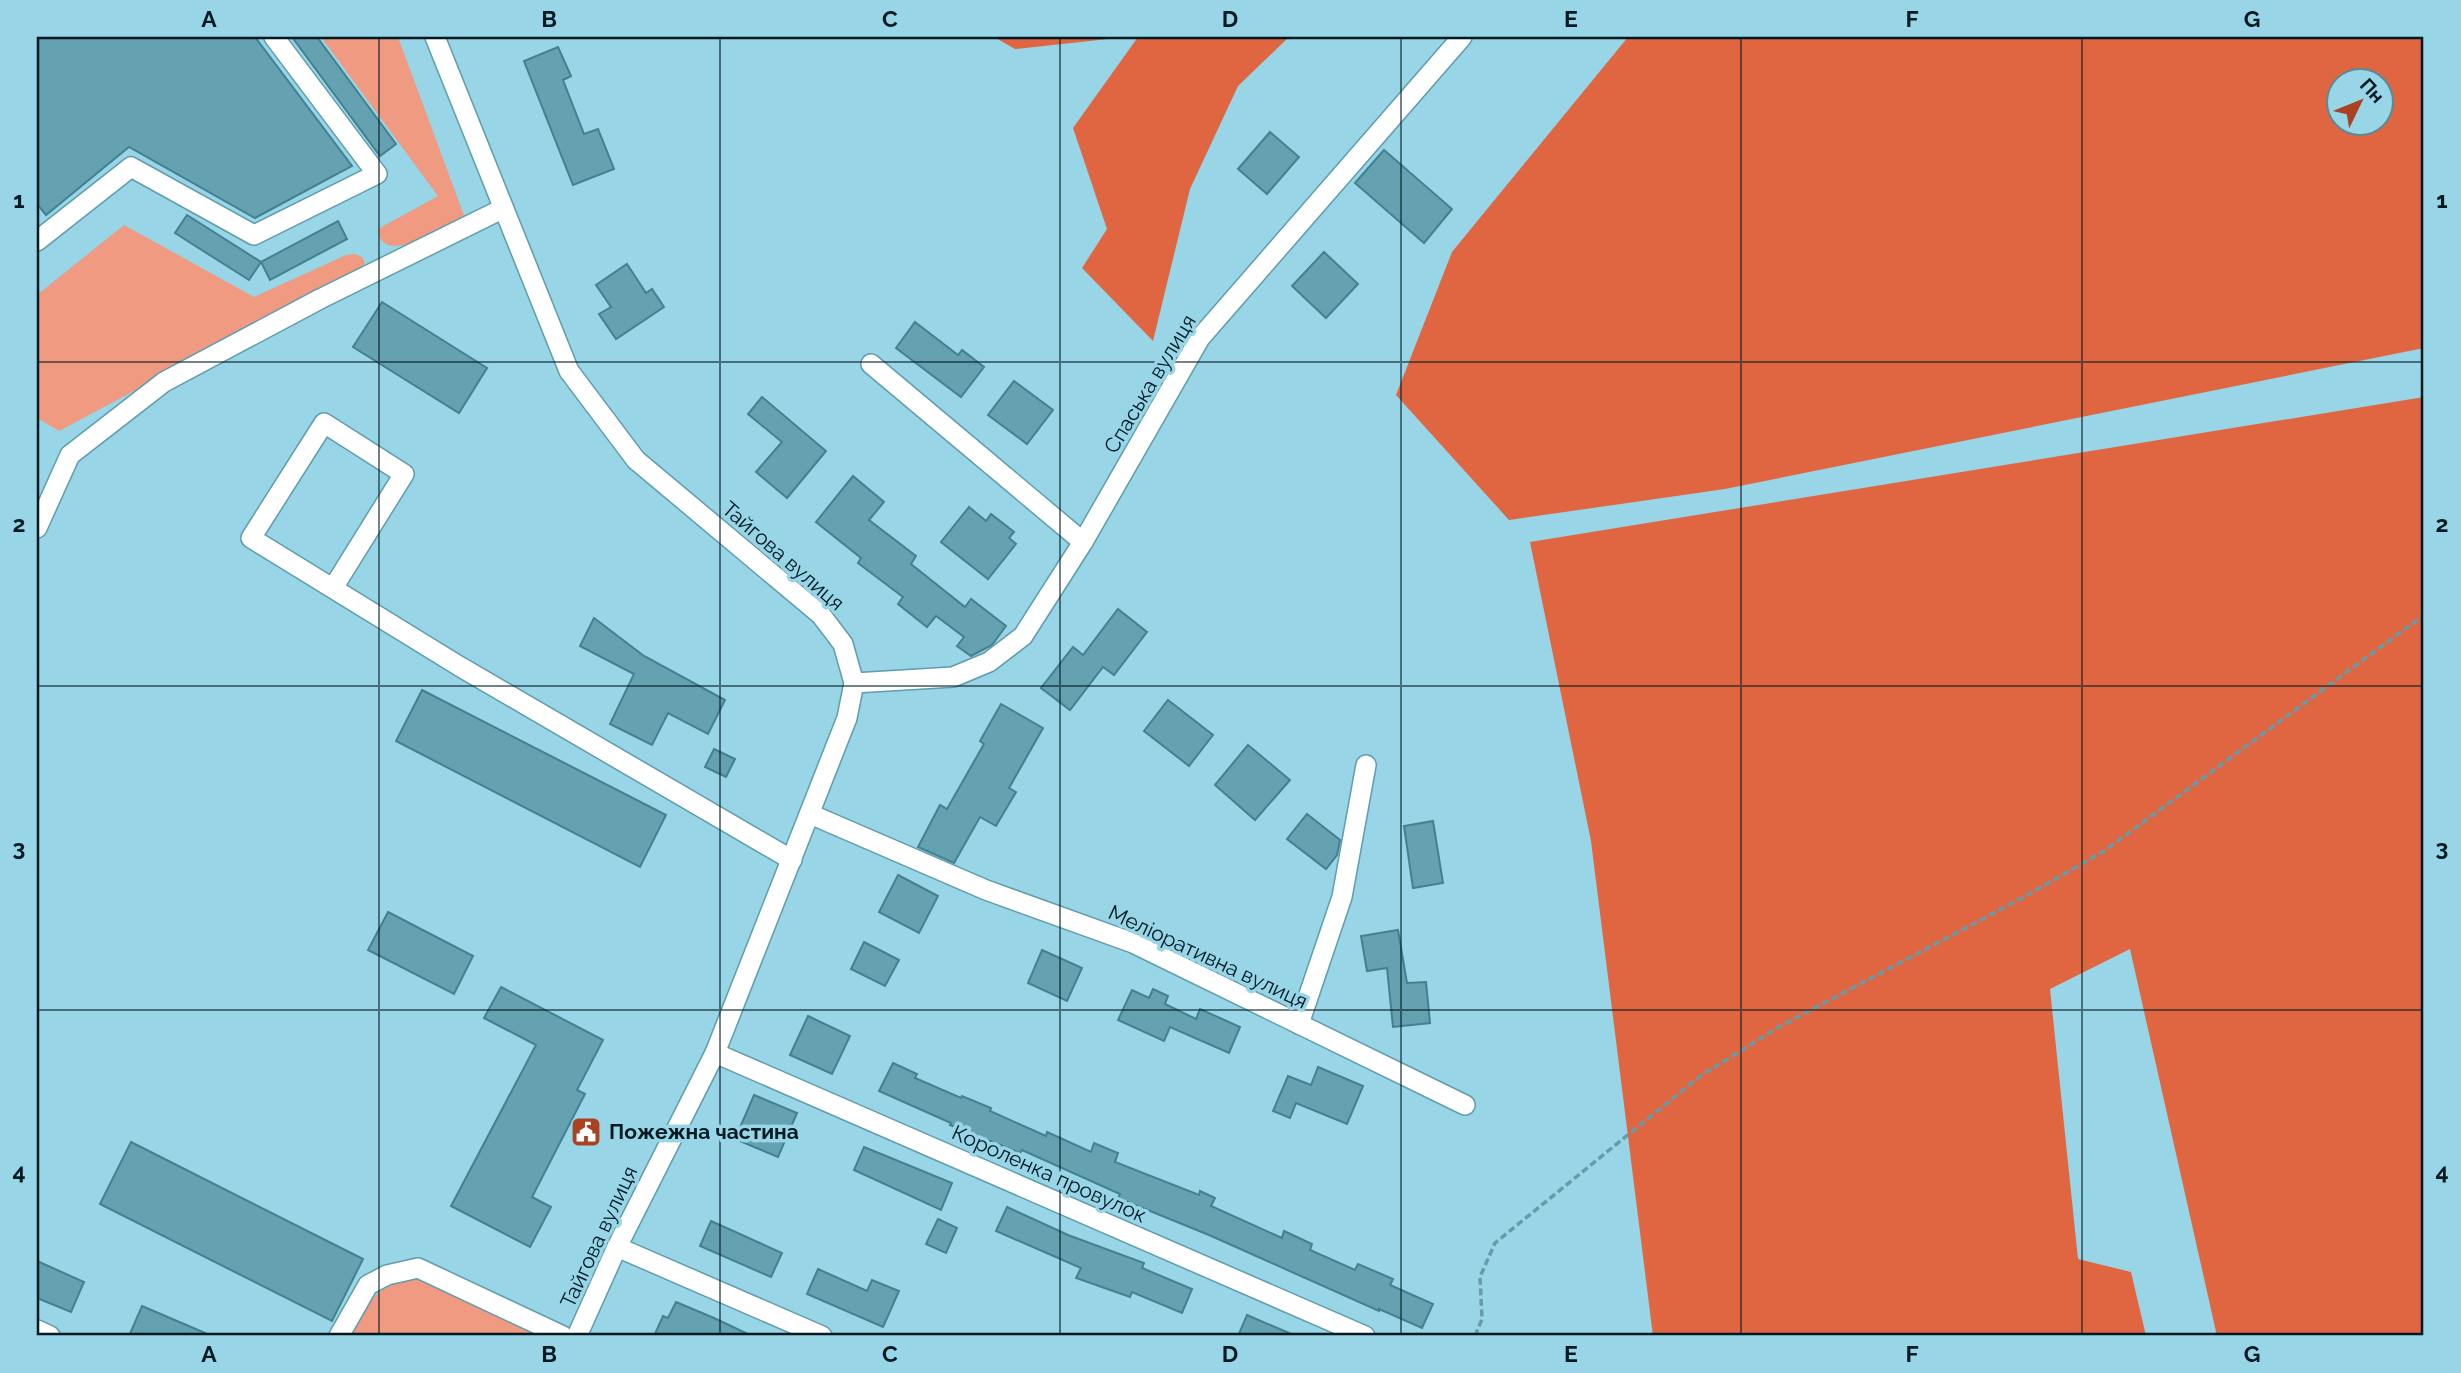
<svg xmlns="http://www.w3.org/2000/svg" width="2461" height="1373" viewBox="0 0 2461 1373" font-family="Raleway,sans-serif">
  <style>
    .green { fill: #ef9a81 }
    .forest { fill: #e06642; fill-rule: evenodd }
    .building { fill: #64a1b1; stroke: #438090; stroke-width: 2 }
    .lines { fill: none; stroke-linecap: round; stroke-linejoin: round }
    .minor-casing { stroke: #5f9cad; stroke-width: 22 }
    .path { stroke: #689aa8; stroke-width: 3.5; stroke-dasharray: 7 3.5; stroke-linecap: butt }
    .minor { stroke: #fff; stroke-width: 19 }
    .grid { fill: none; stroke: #011920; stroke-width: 2; stroke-opacity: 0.55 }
    .labels { text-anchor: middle; stroke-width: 7; stroke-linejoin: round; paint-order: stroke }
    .street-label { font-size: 21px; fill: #011920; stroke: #97d5e7 }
    .poi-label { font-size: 21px; font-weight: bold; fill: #011920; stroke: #97d5e7; text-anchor: start }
    .neatline { fill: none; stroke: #011920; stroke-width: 2.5 }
    .grid-label { font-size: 23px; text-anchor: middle; font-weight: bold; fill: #011920 }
  </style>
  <rect width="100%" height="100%" fill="#97d5e7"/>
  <g class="green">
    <path d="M321,37H398L466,221C447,228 379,268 378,229L438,196Z"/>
    <path d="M124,225L254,297L346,255L355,254L362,257L365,263L362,269L59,431L37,418V295Z"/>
    <path d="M420,1279L542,1336H350C368,1300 377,1283 420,1279Z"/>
  </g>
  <g class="forest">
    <path d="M994,37H1127L1015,49Z"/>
    <path d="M1138,37H1289L1238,86L1190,189L1153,341L1082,268L1107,229L1073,128Z"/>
    <path d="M1628,37H2424V348L1725,489L1509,520L1396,395L1452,252ZM2338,80H2380V122H2338Z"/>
    <path d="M2424,397V1336H2217L2130,949L2050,989L2078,1259L2131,1272L2146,1336H1653L1591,841L1530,542Z"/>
  </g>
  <g class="building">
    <path d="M37,37H255L352,166L255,218L129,147L46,215L37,204Z"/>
    <path d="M292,37H317L396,144L380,156Z"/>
    <path d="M558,47L571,76L563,80L584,134L598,129L614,169L573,185L524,61Z"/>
    <path d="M1270,132L1299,157L1267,194L1238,169Z"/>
    <path d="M1384,150L1452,209L1424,243L1355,183Z"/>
    <path d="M187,215L261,262L249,280L175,233Z"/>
    <path d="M338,221L347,239L270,280L261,262Z"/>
    <path d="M1324,252L1358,284L1326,318L1292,286Z"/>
    <path d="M627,264L646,293L652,289L664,307L616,339L599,314L611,307L596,285Z"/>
    <path d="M382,302L487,368L459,413L353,347Z"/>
    <path d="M915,322L958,355L962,350L984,367L961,397L896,348Z"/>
    <path d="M1014,381L1053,410L1027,444L988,415Z"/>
    <path d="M762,397L826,451L787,498L756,472L782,442L748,414Z"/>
    <path d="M853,476L884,502L869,520L916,556L911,564L965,607L971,599L1006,626L992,645L971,656L957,646L964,637L936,616L927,627L898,604L903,597L858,563L861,558L816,522Z"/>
    <path d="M969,507L986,521L991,514L1014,532L1009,538L1016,544L988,579L941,542Z"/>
    <path d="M1118,609L1147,632L1114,675L1103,667L1070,710L1041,688L1073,647L1083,655Z"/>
    <path d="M594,618L644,656L725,700L708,734L668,713L652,745L610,724L634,674L580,646Z"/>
    <path d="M422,690L666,815L640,867L396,741Z"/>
    <path d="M1168,700L1213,735L1189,766L1144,731Z"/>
    <path d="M1001,704L1043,728L1009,788L1016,792L996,826L980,817L954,863L918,847L940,805L947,809L984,744L980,741Z"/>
    <path d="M1248,745L1290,780L1255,820L1215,785Z"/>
    <path d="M714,749L735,759L726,777L705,767Z"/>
    <path d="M1307,814L1340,840L1337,855L1326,869L1287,839Z"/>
    <path d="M1433,821L1443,883L1413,888L1404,826Z"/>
    <path d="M898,875L938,896L919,933L879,912Z"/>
    <path d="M388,912L473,956L454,994L368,950Z"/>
    <path d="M1398,930L1407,983L1426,982L1430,1023L1393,1027L1387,968L1367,971L1361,936Z"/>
    <path d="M864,942L899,960L885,986L851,969Z"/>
    <path d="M1042,950L1082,968L1067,1001L1028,983Z"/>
    <path d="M501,987L603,1040L577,1090L585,1094L532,1197L551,1207L530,1247L451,1206L536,1045L484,1018Z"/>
    <path d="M1153,989L1168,996L1165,1004L1196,1019L1200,1009L1240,1027L1229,1053L1170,1027L1164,1041L1118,1020L1132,990L1149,998Z"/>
    <path d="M808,1016L850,1036L832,1074L790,1055Z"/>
    <path d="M893,1063L917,1074L915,1078L961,1098L962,1096L991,1108L990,1111L1046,1136L1047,1132L1091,1152L1094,1143L1118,1153L1115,1162L1199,1195L1200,1191L1215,1198L1211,1206L1282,1238L1284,1231L1312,1244L1310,1250L1355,1270L1358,1264L1393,1279L1390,1285L1433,1304L1422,1328L1379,1309V1311L1209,1235L1118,1198L1120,1194L1022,1150L1020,1153L950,1125L951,1123L879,1091Z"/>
    <path d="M1318,1067L1363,1086L1347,1124L1296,1103L1290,1118L1273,1111L1288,1076L1311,1085Z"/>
    <path d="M754,1095L797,1113L778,1157L735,1139Z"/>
    <path d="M131,1142L363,1259L332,1321L100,1204Z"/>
    <path d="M864,1147L952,1183L941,1210L854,1170Z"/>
    <path d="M1007,1207L1068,1235L1144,1263L1142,1268L1192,1289L1182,1313L1132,1292L1130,1297L1076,1278L1081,1268L996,1231Z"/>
    <path d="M938,1219L957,1228L946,1253L926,1244Z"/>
    <path d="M711,1221L782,1253L771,1277L700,1246Z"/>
    <path d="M37,1261L84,1282L71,1312L37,1298Z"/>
    <path d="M818,1269L867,1291L872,1280L899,1291L883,1327L807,1294Z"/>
    <path d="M676,1302L714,1318L752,1336H654L663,1316L668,1318Z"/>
    <path d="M142,1306L212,1336H129Z"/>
    <path d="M1247,1315L1296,1336H1238Z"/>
  </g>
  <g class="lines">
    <g class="minor-casing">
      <g id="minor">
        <path d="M435,37L569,371L636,460L821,615L843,644L854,683L847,718L715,1053L617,1247L577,1336"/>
        <path d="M37,241L131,167L254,235L377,174L274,37"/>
        <path d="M871,364L1083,542"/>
        <path d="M37,528L70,455L164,382L320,299L502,209"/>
        <path d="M333,588L404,474L324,423L251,538L459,666L792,860"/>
        <path d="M854,683L953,677L989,662L1023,636L1083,542L1200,338L1462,37"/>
        <path d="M810,814L986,890L1133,943L1465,1105"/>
        <path d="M1299,1024L1342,897L1366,765"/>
        <path d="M715,1053L1365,1336"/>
        <path d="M617,1247L822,1336"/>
        <path d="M37,1330L50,1336"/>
        <path d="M339,1336L368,1285L387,1275L418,1268L563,1336"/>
      </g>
    </g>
    <path class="path" d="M1475,1336L1482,1319L1480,1277L1495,1243L1699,1077L1777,1028L2022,898L2104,851L2424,615"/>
    <use href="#minor" class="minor"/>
  </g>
  <path class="grid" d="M379,37V1336M720,37V1336M1060,37V1336M1401,37V1336M1741,37V1336M2082,37V1336M37,362H2424M37,686H2424M37,1010H2424"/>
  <defs>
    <g id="civic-square" transform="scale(1.575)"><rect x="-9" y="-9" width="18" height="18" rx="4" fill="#aa4222" stroke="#97d5e7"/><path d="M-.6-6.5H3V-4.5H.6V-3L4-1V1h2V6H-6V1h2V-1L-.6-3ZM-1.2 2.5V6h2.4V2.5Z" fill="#fff"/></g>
  </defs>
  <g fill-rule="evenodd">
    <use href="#civic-square" x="586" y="1132"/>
  </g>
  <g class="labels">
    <g class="street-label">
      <text transform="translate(1150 384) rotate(-59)" y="7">Спаська вулиця</text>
      <text transform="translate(783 556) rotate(41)" y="7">Тайгова вулиця</text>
      <text transform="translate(1208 957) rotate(25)" y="7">Меліоративна вулиця</text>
      <text transform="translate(1049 1174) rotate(24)" y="7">Короленка провулок</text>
      <text transform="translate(599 1237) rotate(-65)" y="7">Тайгова вулиця</text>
    </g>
    <g class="poi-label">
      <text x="609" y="1139">Пожежна частина</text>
    </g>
  </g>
  <rect width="2461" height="1373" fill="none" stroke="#97d5e7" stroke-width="77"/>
  <g transform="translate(2360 102) rotate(47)"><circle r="33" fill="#97d5e7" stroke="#5b8a97" stroke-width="2"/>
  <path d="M0-5L12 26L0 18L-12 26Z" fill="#aa4222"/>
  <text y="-10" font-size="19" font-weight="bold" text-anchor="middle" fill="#011920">Пн</text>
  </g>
  <rect x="38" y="38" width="2384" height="1296" class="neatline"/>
  <g class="grid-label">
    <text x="209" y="27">A</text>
    <text x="549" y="27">B</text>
    <text x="890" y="27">C</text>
    <text x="1230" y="27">D</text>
    <text x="1571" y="27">E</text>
    <text x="1912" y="27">F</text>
    <text x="2252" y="27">G</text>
    <text x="19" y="208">1</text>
    <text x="2442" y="208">1</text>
    <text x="19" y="532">2</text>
    <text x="2442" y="532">2</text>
    <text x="19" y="856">3</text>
    <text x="2442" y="856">3</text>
    <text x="19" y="1180">4</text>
    <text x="2442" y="1180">4</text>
    <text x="209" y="1362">A</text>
    <text x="549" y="1362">B</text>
    <text x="890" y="1362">C</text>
    <text x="1230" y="1362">D</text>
    <text x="1571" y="1362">E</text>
    <text x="1912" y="1362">F</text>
    <text x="2252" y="1362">G</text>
  </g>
</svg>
